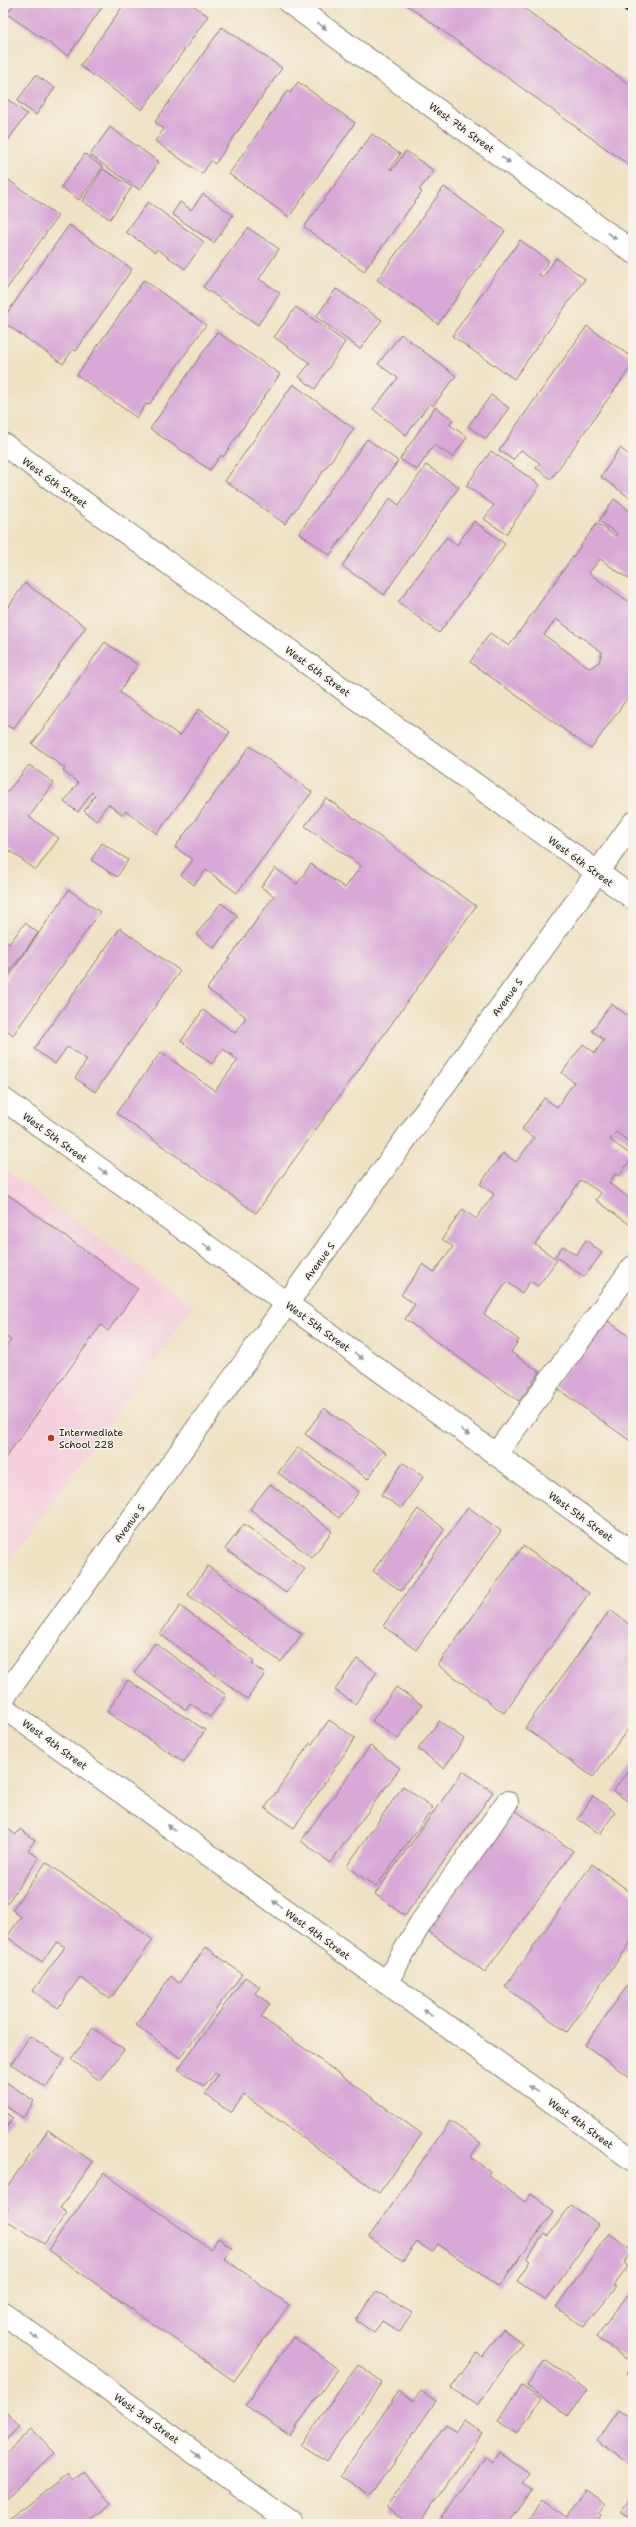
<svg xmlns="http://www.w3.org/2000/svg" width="636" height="2527" viewBox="0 0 636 2527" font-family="'Shantell Sans',sans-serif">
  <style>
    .built { fill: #f4cfdc }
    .building { fill: #d8a8d7; fill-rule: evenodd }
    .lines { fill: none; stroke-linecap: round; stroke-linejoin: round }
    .minor-casing { stroke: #867f70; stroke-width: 24 }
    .minor { stroke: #fff; stroke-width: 22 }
    .rail-casing { stroke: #1c1c1c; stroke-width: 4.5 }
    .rail { stroke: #f7f3e8; stroke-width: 3; stroke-dasharray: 9; stroke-linecap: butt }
    .oneway { fill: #999 }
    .poi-dot { fill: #c8321e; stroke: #f7f3e8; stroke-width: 1.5 }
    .labels { text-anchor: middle; stroke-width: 3; stroke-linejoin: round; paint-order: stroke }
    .street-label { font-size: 10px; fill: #1c1c1c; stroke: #f7f3e8 }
    .poi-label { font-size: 10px; fill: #1c1c1c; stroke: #f7f3e8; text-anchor: start }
  </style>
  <rect width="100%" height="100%" fill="#f7f3e8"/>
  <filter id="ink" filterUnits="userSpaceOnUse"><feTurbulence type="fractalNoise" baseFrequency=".025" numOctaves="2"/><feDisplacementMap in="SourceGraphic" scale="8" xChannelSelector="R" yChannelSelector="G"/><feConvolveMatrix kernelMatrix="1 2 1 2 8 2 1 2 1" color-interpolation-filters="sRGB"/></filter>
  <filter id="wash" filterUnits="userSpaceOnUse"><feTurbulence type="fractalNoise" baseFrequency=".012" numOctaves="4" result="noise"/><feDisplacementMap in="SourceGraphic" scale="16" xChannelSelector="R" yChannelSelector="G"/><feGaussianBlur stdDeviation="0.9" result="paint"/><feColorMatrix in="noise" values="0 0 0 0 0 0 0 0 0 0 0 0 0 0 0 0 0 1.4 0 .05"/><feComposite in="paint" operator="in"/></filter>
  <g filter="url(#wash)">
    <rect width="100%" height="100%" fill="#efe2c4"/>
    <path class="built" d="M3,1169L193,1306L3,1570Z"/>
    <g id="blocks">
      <g class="building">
        <path d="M15,3H105L68,56L7,14Z"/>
        <path d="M125,3H190L208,16L142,110L80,66Z"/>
        <path d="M404,3H517L584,52L633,87V168Z"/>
        <path d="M222,27L282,68L215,164L211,161L202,174L155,141L164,129L155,122Z"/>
        <path d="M36,75L55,88L36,115L17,101Z"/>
        <path d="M298,82L355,123L289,217L229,174L287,91L290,93Z"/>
        <path d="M3,96L27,114L6,143L3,141Z"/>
        <path d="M110,127L159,162L140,190L90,155Z"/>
        <path d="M372,134L400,154L390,169L392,170L406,151L434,171L419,190L422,192L364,271L304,227Z"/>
        <path d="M85,154L103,167L79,200L61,187Z"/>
        <path d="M103,169L132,187L110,219L82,201Z"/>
        <path d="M3,176L58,216L3,294Z"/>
        <path d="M444,187L505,231L438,324L377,280Z"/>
        <path d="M203,194L233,215L214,243L172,214L180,202L191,210Z"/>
        <path d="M148,202L204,242L185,269L157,249L155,252L126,232Z"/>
        <path d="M69,225L132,269L76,351L73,349L63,364L3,322V319Z"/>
        <path d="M248,228L279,249L259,279L280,293L258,325L203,287Z"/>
        <path d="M520,240L549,261L539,275L543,277L556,258L585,279L514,379L452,336Z"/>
        <path d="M144,280L206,325L149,405L146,404L137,418L77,375Z"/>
        <path d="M336,289L382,320L360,349L316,317Z"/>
        <path d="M296,307L345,342L315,389L299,377L310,363L274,337Z"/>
        <path d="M587,326L633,358V364L551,479L536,468L540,463L521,450L513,460L499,450Z"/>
        <path d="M217,332L280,374L223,457L221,455L210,470L150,429Z"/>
        <path d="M401,334L456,376L433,406L430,403L406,435L373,409L398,378L378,364Z"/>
        <path d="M293,384L354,429L285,524L225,481Z"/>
        <path d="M491,395L509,408L486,439L468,426Z"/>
        <path d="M435,407L453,419L450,425L467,437L453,457L434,445L417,470L400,459Z"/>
        <path d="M367,439L398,461L330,555L299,533Z"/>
        <path d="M620,448L633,458V500L601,477Z"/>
        <path d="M491,451L540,485L506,534L484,519L494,505L466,486Z"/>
        <path d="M426,465L459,487L384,595L342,566L390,498L399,505Z"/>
        <path d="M614,499L633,513V582L600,559L589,573L633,605V690L591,749L470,662L490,633L509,646L597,523L615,536L617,534L599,521ZM556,619L602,652L599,662L590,668L544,635Z"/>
        <path d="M474,521L505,544L439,633L398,602L447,537L457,545Z"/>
        <path d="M25,583L86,627L13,729L3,723V614Z"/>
        <path d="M105,642L138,665L119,692L180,736L199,709L230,732L157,834L126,811L123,815L108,804L96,821L84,811L95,795L92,792L78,812L64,802L78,783L63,771L65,768L32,744Z"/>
        <path d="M250,746L312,792L237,893L206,870L194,885L181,875L193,860L175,847Z"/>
        <path d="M29,765L54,783L29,817L59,838L36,870L3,846V797Z"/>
        <path d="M326,798L476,906L256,1213L116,1113L161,1052L215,1091L238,1060L223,1049L212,1064L181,1041L203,1010L235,1033L245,1019V1016L207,989L274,896L261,887L275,868L297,884L311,864L345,888L361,866L305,826Z"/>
        <path d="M102,843L128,860L117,877L91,860Z"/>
        <path d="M69,890L100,912L13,1035L3,1027V984Z"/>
        <path d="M221,903L238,916L214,948L196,935Z"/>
        <path d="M25,923L38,933L3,980V940L9,944Z"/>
        <path d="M120,928L180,971L95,1092L75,1078L87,1060L77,1053L67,1047L55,1064L34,1049Z"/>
        <path d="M611,1004L633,1019V1140L631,1143L616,1132L610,1140L633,1156L619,1176L615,1174L609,1183L633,1201V1218L629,1224L596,1200L601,1193L581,1180L535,1244L557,1260L538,1286L530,1281L522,1293L507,1282L484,1314L519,1340L511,1352L540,1372L519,1401L405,1319L415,1304L401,1295L423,1264L434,1272L453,1247L442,1239L463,1209L476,1219L494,1194L480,1184L503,1153L516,1162L534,1138L522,1129L544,1098L557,1107L574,1082L562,1073L583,1044L595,1053L604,1040L592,1031Z"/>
        <path d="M3,1191L138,1289L108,1331L101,1325L3,1461V1351L11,1340L3,1335Z"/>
        <path d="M586,1240L602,1253L584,1277L555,1256L563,1246L576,1255Z"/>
        <path d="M605,1319L633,1339V1443L555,1387Z"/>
        <path d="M324,1408L386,1453L368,1479L305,1434Z"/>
        <path d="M298,1447L359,1492L339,1518L278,1473Z"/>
        <path d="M403,1463L424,1476L401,1508L381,1495Z"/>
        <path d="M270,1484L332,1531L312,1558L250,1509Z"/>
        <path d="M468,1507L501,1531L416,1650L383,1626Z"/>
        <path d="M418,1509L445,1529L401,1591L373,1571Z"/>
        <path d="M244,1524L305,1569L286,1593L225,1549Z"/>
        <path d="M523,1546L589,1593L504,1713L438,1665Z"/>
        <path d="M208,1566L302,1634L281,1662L188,1595Z"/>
        <path d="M180,1606L254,1661L252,1664L265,1674L247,1699L160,1634Z"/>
        <path d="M610,1610L633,1627V1722L593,1777L525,1728Z"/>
        <path d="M155,1643L226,1695L210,1717L190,1703L186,1710L134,1673Z"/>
        <path d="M357,1659L377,1672L355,1704L335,1690Z"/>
        <path d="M128,1680L205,1730L184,1762L107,1712Z"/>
        <path d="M396,1687L422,1705L398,1739L372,1721Z"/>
        <path d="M329,1720L355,1738L294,1828L265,1808L310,1743L312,1744Z"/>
        <path d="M439,1721L464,1739L444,1768L418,1749Z"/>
        <path d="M370,1746L400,1768L330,1863L301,1841Z"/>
        <path d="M633,1764V1805L613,1791Z"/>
        <path d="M463,1771L493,1792L405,1916L375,1894Z"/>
        <path d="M403,1786L433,1808L376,1887L347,1866Z"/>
        <path d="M593,1796L615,1812L600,1834L578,1819Z"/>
        <path d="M512,1808L573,1851L485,1972L425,1929Z"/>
        <path d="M3,1825L16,1835L20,1829L35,1840L28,1850L39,1858L3,1909Z"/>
        <path d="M46,1862L153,1940L110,1999L80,1977L58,2008L33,1991L65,1947L57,1942L42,1962L7,1937L21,1917L12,1910Z"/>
        <path d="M592,1864L633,1894V1939L567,2032L505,1987Z"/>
        <path d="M206,1947L242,1974L180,2058L136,2025L171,1976L179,1983Z"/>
        <path d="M245,1977L260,1987L255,1993L270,2004L261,2017L422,2134L379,2193L244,2095L231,2113L205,2094L218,2075L215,2073L204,2087L178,2069Z"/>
        <path d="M633,1978V2080L585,2045Z"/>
        <path d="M93,2028L124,2050L100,2081L71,2059Z"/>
        <path d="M30,2036L65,2059L46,2087L11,2064Z"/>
        <path d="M3,2080L34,2101L23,2118L3,2104Z"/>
        <path d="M3,2111L13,2118L3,2133Z"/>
        <path d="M450,2121L481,2143L470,2157L490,2171L488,2175L525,2202L531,2194L554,2211L499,2287L438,2244L432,2252L417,2242L403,2261L369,2237Z"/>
        <path d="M48,2130L93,2162L60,2208L67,2213L44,2244L3,2218L8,2209L3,2206V2192Z"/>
        <path d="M104,2173L210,2249L218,2238L232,2248L225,2259L289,2305L234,2381L48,2250Z"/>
        <path d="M571,2205L599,2224L546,2301L517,2281L530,2261L527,2259L544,2234L548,2236Z"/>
        <path d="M609,2233L633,2251L624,2263L628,2266L614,2286L617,2287L584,2327L556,2307Z"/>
        <path d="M633,2288V2349L626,2359L596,2337Z"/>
        <path d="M376,2291L412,2313L399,2332L382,2321L374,2333L356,2320Z"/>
        <path d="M503,2329L522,2343L477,2405L451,2388L477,2353L482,2357Z"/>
        <path d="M293,2337L338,2368L290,2436L245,2405Z"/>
        <path d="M545,2360L587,2390L568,2416L527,2386Z"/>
        <path d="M633,2363V2378L626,2373Z"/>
        <path d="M358,2364L382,2382L326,2462L301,2445Z"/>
        <path d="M522,2386L541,2399L517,2434L498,2421Z"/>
        <path d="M399,2391L414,2401L421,2391L436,2401L370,2496L341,2475Z"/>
        <path d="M3,2409L20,2427L3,2442Z"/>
        <path d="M618,2410L633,2420L631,2465L597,2440Z"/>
        <path d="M464,2421L482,2434L419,2524H410L386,2508L446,2424L457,2432Z"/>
        <path d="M32,2429L55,2453L3,2502V2456Z"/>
        <path d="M499,2452L529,2474L522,2483L532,2490L507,2524H437L485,2457L492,2463Z"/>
        <path d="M85,2471L111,2504L86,2524H4L68,2474L72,2481Z"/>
        <path d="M586,2489L605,2503L598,2512L601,2515L595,2524H524L543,2499L567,2517Z"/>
        <path d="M633,2494V2522L620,2512Z"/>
      </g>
    </g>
  </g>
  <g filter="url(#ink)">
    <use href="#blocks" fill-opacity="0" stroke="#867f70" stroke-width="1"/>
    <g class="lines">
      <g class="minor-casing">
        <g id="minor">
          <path d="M290,3L633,252"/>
          <path d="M3,444L633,898"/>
          <path d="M3,1099L633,1553"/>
          <path d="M496,1454L633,1267"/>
          <path d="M3,1698L633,823"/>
          <path d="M3,1707L633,2160"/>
          <path d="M386,1983L420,1924L507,1802"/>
          <path d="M3,2313L292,2524"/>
        </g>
      </g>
      <use href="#minor" class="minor"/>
      <g class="rail-casing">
        <path id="rail" d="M618,3L633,14"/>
      </g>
      <use href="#rail" class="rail"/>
    </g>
    <defs><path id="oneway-solid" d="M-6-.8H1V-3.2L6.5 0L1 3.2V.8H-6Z"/></defs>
    <g class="oneway">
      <use href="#oneway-solid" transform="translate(322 26) rotate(36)"/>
      <use href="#oneway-solid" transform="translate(506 160) rotate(36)"/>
      <use href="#oneway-solid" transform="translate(612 236) rotate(36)"/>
      <use href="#oneway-solid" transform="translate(103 1171) rotate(36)"/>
      <use href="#oneway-solid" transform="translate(208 1247) rotate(36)"/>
      <use href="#oneway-solid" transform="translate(359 1356) rotate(36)"/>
      <use href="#oneway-solid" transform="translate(465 1432) rotate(36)"/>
      <use href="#oneway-solid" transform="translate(171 1828) rotate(-144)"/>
      <use href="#oneway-solid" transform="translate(277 1904) rotate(-144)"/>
      <use href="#oneway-solid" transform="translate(428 2013) rotate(-144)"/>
      <use href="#oneway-solid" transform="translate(533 2089) rotate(-144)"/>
      <use href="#oneway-solid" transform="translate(34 2336) rotate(36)"/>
      <use href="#oneway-solid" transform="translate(196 2454) rotate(36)"/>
    </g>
  </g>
  <circle class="poi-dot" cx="51" cy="1438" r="4"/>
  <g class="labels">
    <g class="street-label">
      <text transform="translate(462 127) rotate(36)" y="4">West 7th Street</text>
      <text transform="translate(55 482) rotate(36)" y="4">West 6th Street</text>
      <text transform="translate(318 671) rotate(36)" y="4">West 6th Street</text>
      <text transform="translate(581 861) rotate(36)" y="4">West 6th Street</text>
      <text transform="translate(507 997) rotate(-54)" y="4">Avenue S</text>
      <text transform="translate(55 1137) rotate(36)" y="4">West 5th Street</text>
      <text transform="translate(319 1261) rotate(-54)" y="4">Avenue S</text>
      <text transform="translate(318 1326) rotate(36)" y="4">West 5th Street</text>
      <text transform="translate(581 1516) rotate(36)" y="4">West 5th Street</text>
      <text transform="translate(129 1523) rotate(-54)" y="4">Avenue S</text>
      <text transform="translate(55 1744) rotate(36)" y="4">West 4th Street</text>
      <text transform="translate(318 1934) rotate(36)" y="4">West 4th Street</text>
      <text transform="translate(581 2123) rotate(36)" y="4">West 4th Street</text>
      <text transform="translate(147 2418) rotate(36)" y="4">West 3rd Street</text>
    </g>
    <g class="poi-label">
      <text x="59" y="1436">Intermediate<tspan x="59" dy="12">School 228</tspan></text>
    </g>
  </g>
  <rect width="636" height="2527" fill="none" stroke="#f7f3e8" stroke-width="16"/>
</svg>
